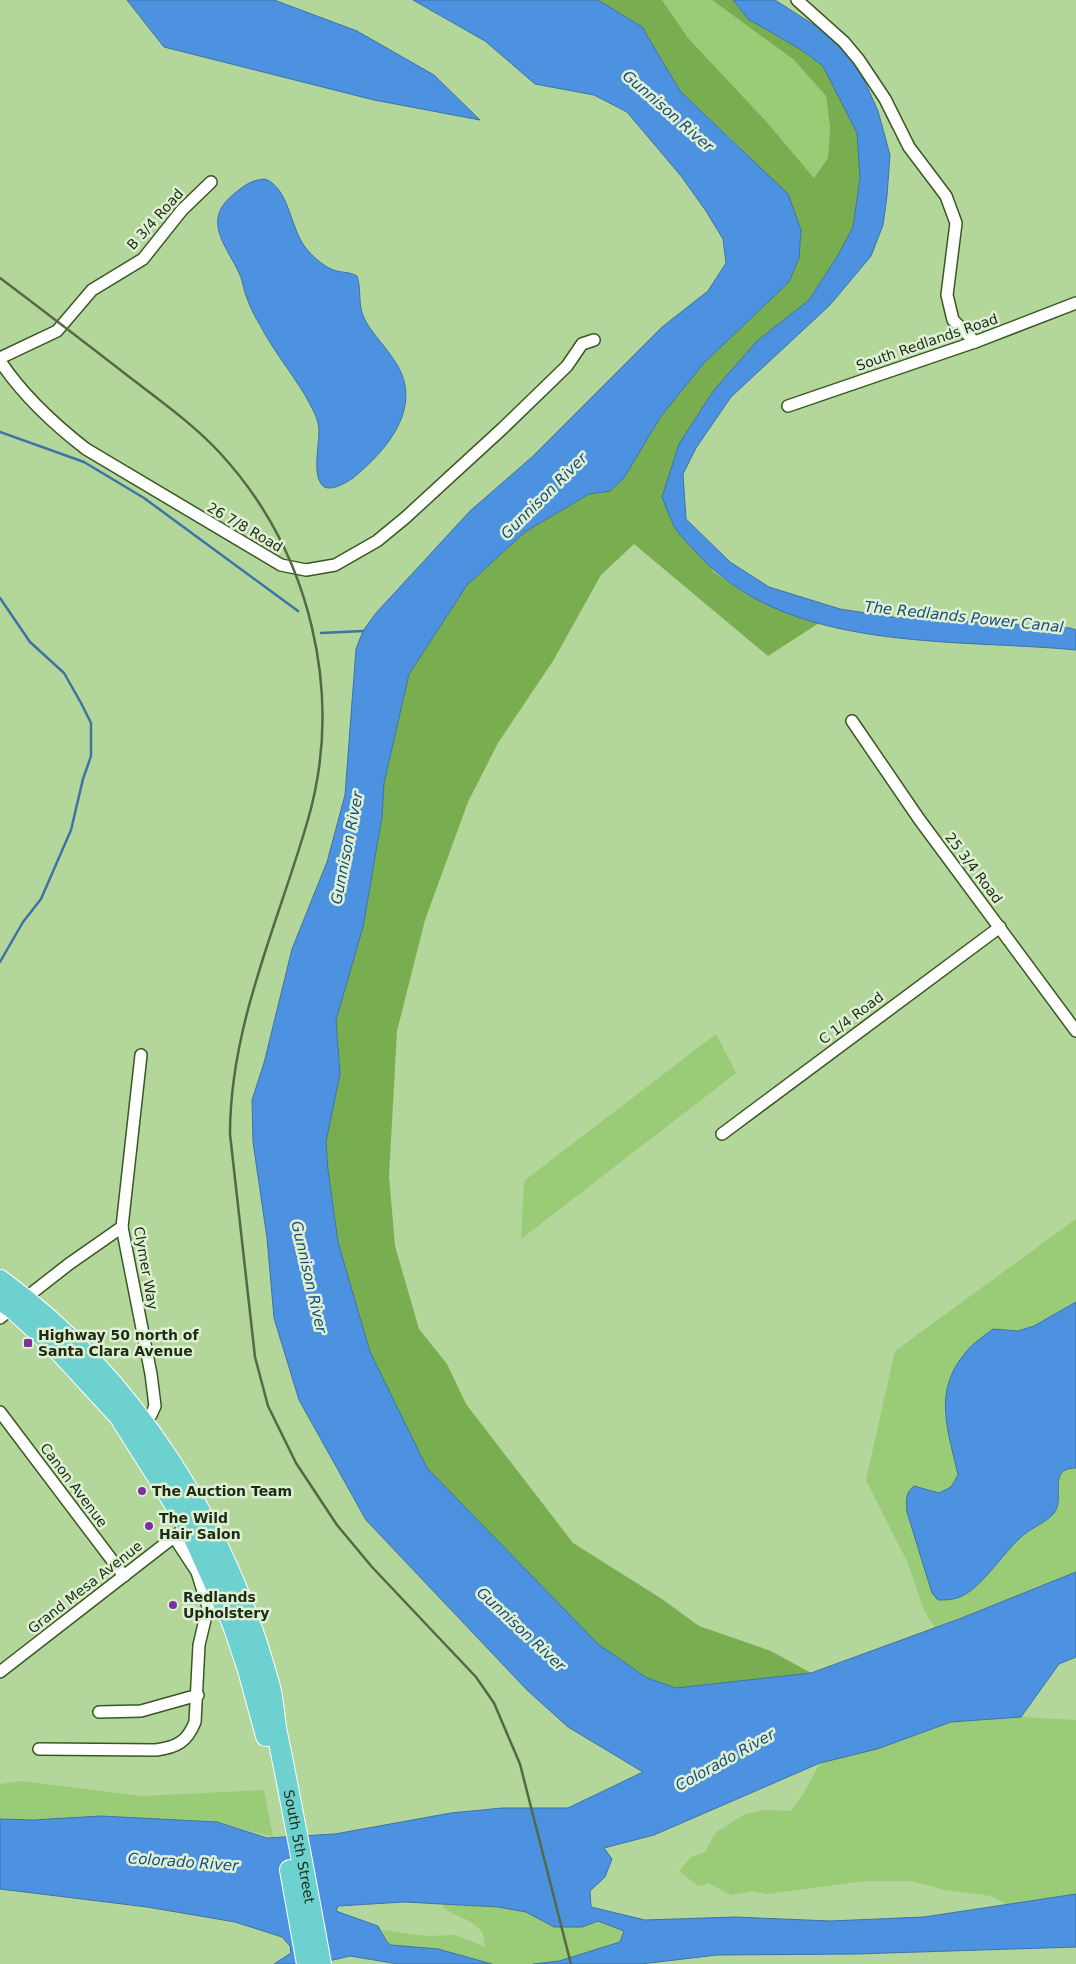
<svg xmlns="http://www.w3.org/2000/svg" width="1076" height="1964" viewBox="0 0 1076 1964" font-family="'DejaVu Sans',sans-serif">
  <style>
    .green { fill: #9acb77 }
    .forest { fill: #79ae50 }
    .water { fill: #4d92e1; stroke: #3f73a4 }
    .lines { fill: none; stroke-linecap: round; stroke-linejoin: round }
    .stream { stroke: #3f73a4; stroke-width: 2.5 }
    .street-casing { stroke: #3a5822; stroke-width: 14 }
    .highway-casing { stroke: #fff; stroke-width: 22 }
    .street { stroke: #fff; stroke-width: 11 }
    .highway { stroke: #6dd1cf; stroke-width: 20 }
    .rail { stroke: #546945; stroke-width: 2.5 }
    .poi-dot { fill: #7e30a1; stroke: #def0d3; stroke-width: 2 }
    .labels { text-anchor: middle; stroke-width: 5; stroke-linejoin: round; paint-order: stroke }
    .street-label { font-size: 14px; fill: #1e2b14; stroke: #def0d3 }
    .poi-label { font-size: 14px; font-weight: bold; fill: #1e2b14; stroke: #def0d3; text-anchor: start }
    .water-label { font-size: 15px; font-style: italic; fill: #1b4b7e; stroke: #def0d3 }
  </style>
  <rect width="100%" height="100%" fill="#b3d69b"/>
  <g class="green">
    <path d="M662,0H712L793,59L826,96L830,128L828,158L814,178L765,120L688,38Z"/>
    <path d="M716,1034L736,1073L521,1239L524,1181Z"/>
    <path d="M1076,1219V1302L1034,1326L1018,1331L993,1329L944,1413L958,1475L951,1487L939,1493L970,1591C987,1573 1002,1554 1020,1537C1030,1528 1046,1523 1054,1513C1066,1498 1046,1468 1076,1468V1572L935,1628L924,1610L907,1561L866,1480L895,1351Z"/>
    <path d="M1021,1717L1076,1720V1894L1006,1904L991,1896L945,1890L911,1881H865L767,1894L753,1891L731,1895L708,1883L698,1886L679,1871L691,1857L705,1852L715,1833L745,1814L764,1810L791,1811L804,1793L820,1763L877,1749L951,1722Z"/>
    <path d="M22,1781L141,1796L264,1790L273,1837L217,1822L101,1816L33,1820L0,1819V1784Z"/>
    <path d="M441,1904L518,1909L582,1927L598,1921L624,1930L620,1942L559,1961L533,1964H492L438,1949L391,1945L387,1942L382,1930L426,1936L456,1935L485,1947C484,1942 484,1935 481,1931C472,1917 450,1917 441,1904Z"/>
  </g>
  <path class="forest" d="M598,0H662L688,38L765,120L814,178L828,158L830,128L826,96L793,59L712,0H733L748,19L800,49L823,66L857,133L860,178L853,227L837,257L809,300L757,341L662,497L714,572L744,593L770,606L819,623L768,656L634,544L601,575L553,661L498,743L468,802L425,920L397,1031L389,1176L395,1246L419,1329L447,1364L466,1404L573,1543L662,1599L699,1626L771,1651L811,1673L676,1688L647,1678L598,1644L427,1468L370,1352L338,1242L328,1170L326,1142L331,1109L336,1020L363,927L382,817L384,783L409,674L467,585L525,532L589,494L610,491L624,478L661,416L704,363L789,282L799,259L801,230L746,153L680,91L642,27Z"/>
  <g class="water">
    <path d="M127,0H274L357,31L434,75L480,120L374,100L164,47Z"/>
    <path d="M413,0H598L642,27L680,91L788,194L801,230L799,258L789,282L704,363L661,416L624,478L610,491L589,494L525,532L467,585L409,674L384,783L382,817L363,927L336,1020L340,1074L326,1142L328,1170L338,1242L370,1352L427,1468L598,1644L647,1678L676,1688L811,1673L959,1619L1076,1572V1657L1059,1664L1021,1717L951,1722L877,1749L820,1763L654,1835L604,1848L612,1859L605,1877L590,1891L591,1907L645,1920L735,1917L830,1921L924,1917L1076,1894V1947L856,1954L717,1955L641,1964H533L559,1961L620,1942L624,1931L598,1921L582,1927H554L526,1912L498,1907L404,1902L338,1906L336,1911L378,1926L387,1942L391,1945L438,1949L492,1964H398L350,1956L316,1964H274L291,1953L290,1946L282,1937L235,1922L147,1907L0,1889V1819L33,1820L101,1816L217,1822L267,1838L335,1834L451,1813L502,1808H568L643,1772L568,1727L527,1690L366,1520L299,1400L274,1318L267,1238L253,1142L252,1100L264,1063L292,949L327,862L345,795L356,649L363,631L376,613L470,511L532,457L662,327L708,291L726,263L723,239L706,211L681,176L627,112L594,95L535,84L485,41Z"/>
    <path d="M733,0H775L831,36L848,53L865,82L878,111L890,155L887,196L883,225L871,256L830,305L731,397L696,448L683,474L686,519L730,562L769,587L840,609L892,617L1070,628L1076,630V650C952,638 785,654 695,551C689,544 680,536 675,528C670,518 666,507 662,497L679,444L714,390L757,341L809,300L837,257L853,227L860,178L857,133L823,66L800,49L748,19Z"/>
    <path d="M265,179C289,188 290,227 305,247C311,255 322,265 331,269C339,273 348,271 357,276C362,290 357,305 365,320C373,335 387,348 396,363C424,407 387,450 353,478C346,483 330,492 323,486C310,474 322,438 318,423C316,414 309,403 305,395C291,372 273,350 260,325C255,317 250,307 247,298C243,290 243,280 239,273C225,243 201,220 235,193C245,185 251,180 265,179Z"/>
    <path d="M1076,1302V1468C1046,1468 1066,1498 1054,1513C1046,1523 1030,1528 1020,1538C1002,1554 980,1591 957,1598C951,1600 944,1600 938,1600L932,1593L907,1512C906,1501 905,1493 914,1486L939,1493L951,1487L958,1475C948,1429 932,1392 966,1352C973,1343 984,1336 993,1329L1018,1331L1034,1326Z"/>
  </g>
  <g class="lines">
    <g class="stream">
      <path d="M0,432L84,462L144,498L298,611"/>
      <path d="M0,598L30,642L64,673L81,703L91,723V756L83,779L71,830L41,899L23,922L0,962"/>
      <path d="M321,633L363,631"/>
    </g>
    <g class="street-casing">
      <g id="street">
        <path d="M797,0L844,42L859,60L885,99L909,147L946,196L956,223L947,295L953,320L975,342"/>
        <path d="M0,358L57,331L92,290L143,259L182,210L211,182"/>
        <path d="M0,361C22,394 55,425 86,449L281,565L306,570L335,565L377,541L405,518L503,428L567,366L582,344L594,340"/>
        <path d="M788,406L975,342L1076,303"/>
        <path d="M852,721L919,819L1076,1031"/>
        <path d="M141,1055L122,1227L151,1374L155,1406L151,1415L143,1421"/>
        <path d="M722,1134L1000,927"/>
        <path d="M0,1318L69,1264L122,1227"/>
        <path d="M0,1412L124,1576"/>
        <path d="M0,1672L179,1533"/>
        <path d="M99,1712L141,1711L198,1695"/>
        <path d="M39,1749L156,1750C177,1747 187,1742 195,1722L199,1645L208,1607L197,1572L174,1537"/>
      </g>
    </g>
    <g class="highway-casing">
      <g id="highway">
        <path id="s1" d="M0,1280C135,1378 227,1527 270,1687C274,1702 274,1718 277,1733C293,1810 307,1887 321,1964"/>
        <path d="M0,1300L12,1308L60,1352L119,1416L189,1527L233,1625L248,1670L266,1736"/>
        <path d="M290,1870L307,1964"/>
      </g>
    </g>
    <use href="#street" class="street"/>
    <use href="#highway" class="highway"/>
    <path class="rail" d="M0,278C44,311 88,345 132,379C162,402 194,425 220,453C311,552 345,695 307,823C277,926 230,1026 230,1134L255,1357L268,1406L296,1463L337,1525L372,1567L476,1677L494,1703L520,1764L571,1964"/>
  </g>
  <g class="poi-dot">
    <rect x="23" y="1338" width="10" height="10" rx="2.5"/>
    <circle cx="142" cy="1491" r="5"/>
    <circle cx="149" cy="1526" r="5"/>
    <circle cx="173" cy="1605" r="5"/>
  </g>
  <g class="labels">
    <g class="street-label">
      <text transform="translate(155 219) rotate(-48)" y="5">B 3/4 Road</text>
      <text transform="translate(927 342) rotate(-19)" y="5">South Redlands Road</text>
      <text transform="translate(245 527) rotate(30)" y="5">26 7/8 Road</text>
      <text transform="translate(974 868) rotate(53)" y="5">25 3/4 Road</text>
      <text transform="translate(851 1018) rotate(-37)" y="5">C 1/4 Road</text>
      <text transform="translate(146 1268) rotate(80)" y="5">Clymer Way</text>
      <text transform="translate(74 1485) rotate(53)" y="5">Canon Avenue</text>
      <text transform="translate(85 1587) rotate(-38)" y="5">Grand Mesa Avenue</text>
      <text dy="5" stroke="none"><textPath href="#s1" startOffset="660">South 5th Street</textPath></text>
    </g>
    <g class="poi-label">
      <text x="38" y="1340">Highway 50 north of<tspan x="38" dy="16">Santa Clara Avenue</tspan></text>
      <text x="152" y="1496">The Auction Team</text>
      <text x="159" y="1523">The Wild<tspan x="159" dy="16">Hair Salon</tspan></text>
      <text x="183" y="1602">Redlands<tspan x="183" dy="16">Upholstery</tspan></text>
    </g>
    <g class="water-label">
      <text transform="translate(668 111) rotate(41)" y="5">Gunnison River</text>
      <text transform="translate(544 496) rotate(-45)" y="5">Gunnison River</text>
      <text transform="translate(964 617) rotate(6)" y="5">The Redlands Power Canal</text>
      <text transform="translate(347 848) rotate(-79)" y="5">Gunnison River</text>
      <text transform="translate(309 1277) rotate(77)" y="5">Gunnison River</text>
      <text transform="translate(521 1629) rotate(43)" y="5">Gunnison River</text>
      <text transform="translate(725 1760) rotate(-29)" y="5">Colorado River</text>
      <text transform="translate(183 1862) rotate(4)" y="5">Colorado River</text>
    </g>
  </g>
</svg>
